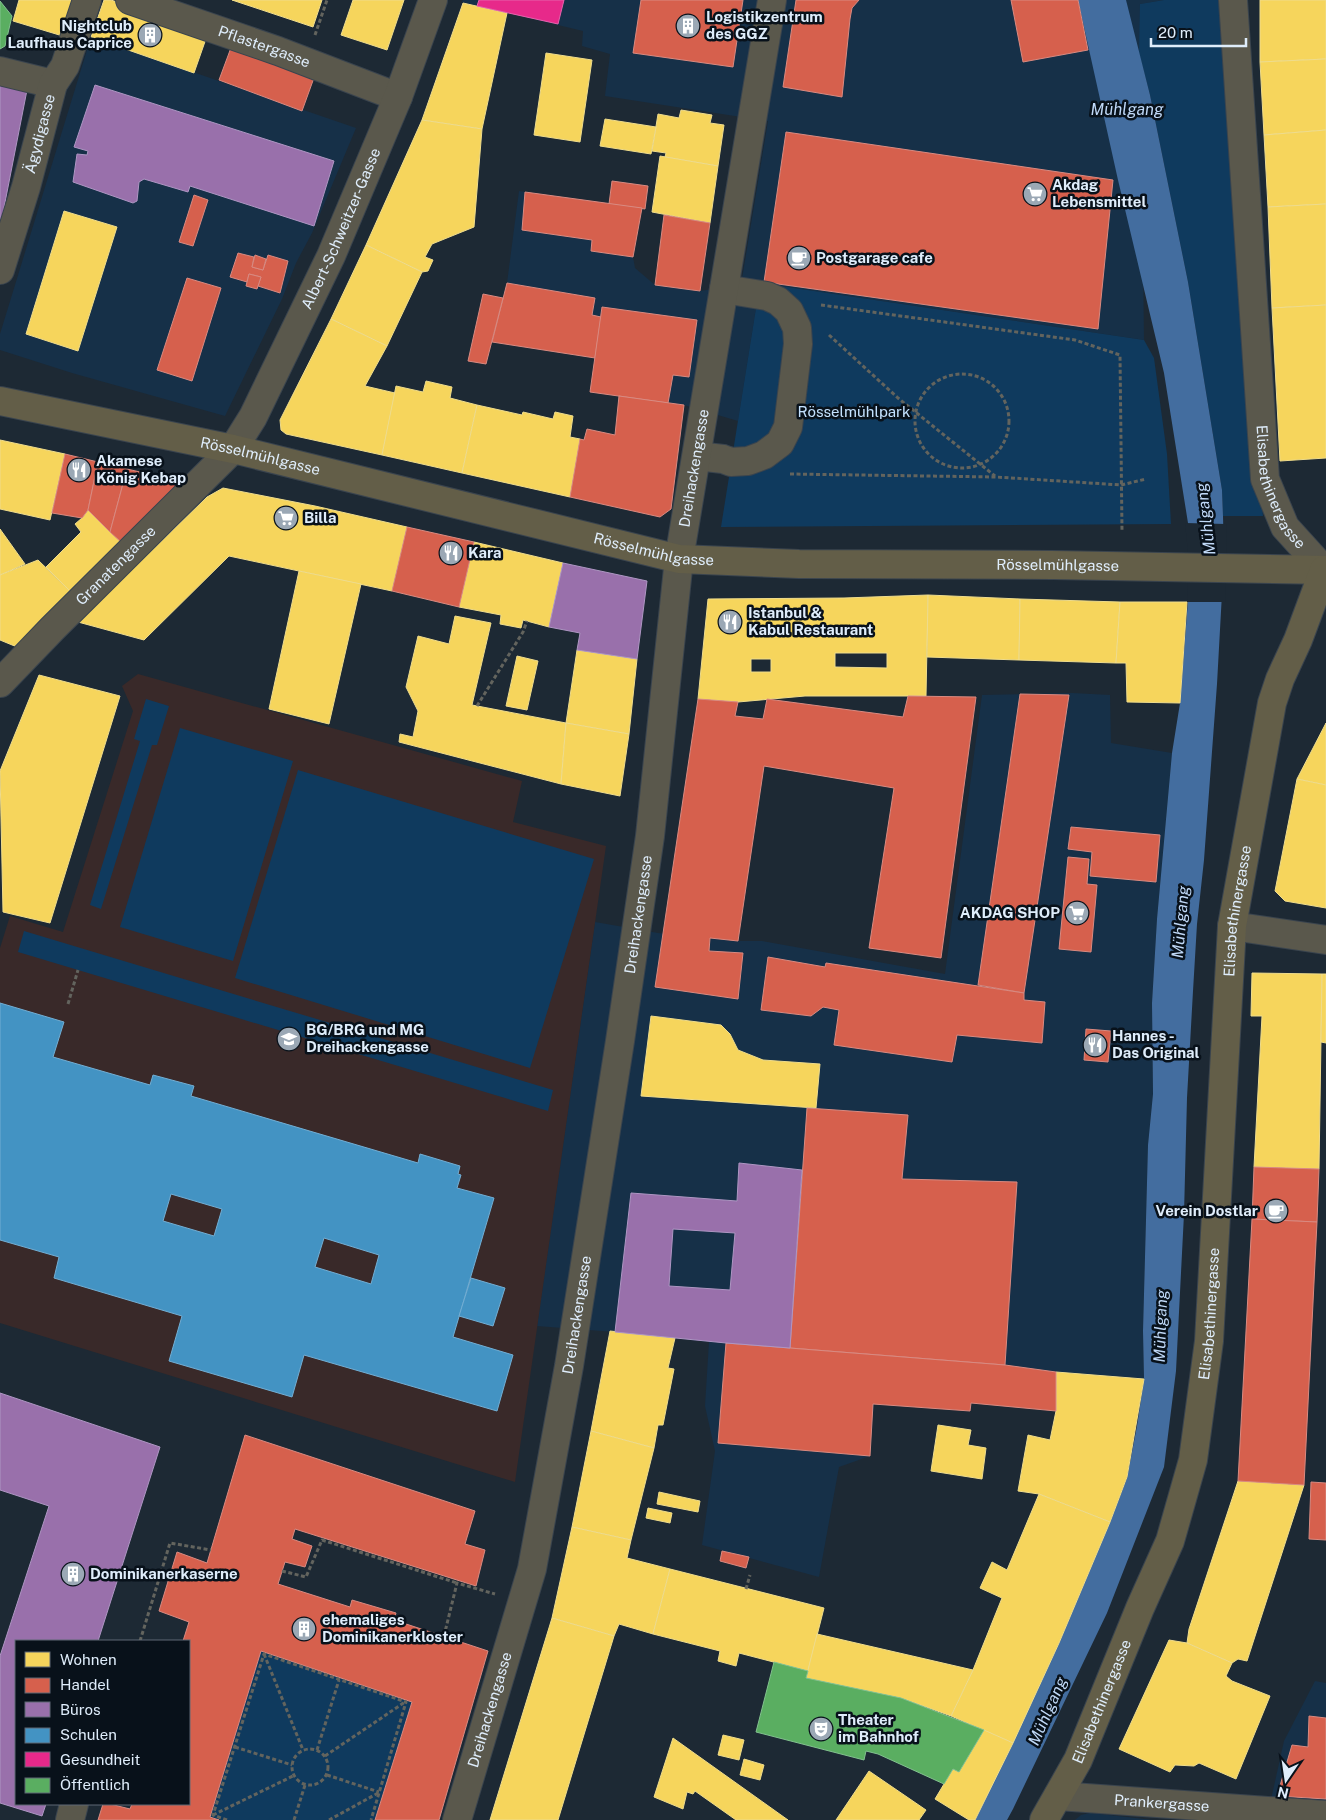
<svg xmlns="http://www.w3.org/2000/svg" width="1326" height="1820" viewBox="0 0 1326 1820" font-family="'Public Sans',sans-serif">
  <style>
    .built { fill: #163048 }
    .education { fill: #392929 }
    .green { fill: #0f3a5e }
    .water { fill: #436d9f }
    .pier { fill: #1d2934 }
    .homes { fill: #f6d55c; stroke: #efdc8c; fill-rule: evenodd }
    .shops { fill: #d6604d; stroke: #d98a81 }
    .offices { fill: #9970ab; stroke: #ae96c3; fill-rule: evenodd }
    .schools { fill: #4393c3; stroke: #72aed4; fill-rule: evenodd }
    .health { fill: #e7298a; stroke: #e564ac }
    .public { fill: #5aae61; stroke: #82c18f }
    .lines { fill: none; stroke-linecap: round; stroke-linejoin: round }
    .minor-casing { stroke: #3a444e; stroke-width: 30 }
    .major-casing { stroke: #3a444e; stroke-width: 30 }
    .path { stroke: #63645e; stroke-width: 3; stroke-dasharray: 4 2.5; stroke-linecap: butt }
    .minor { stroke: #5a584c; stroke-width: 28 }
    .major { stroke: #635e48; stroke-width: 28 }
    .labels { text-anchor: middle; stroke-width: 5; stroke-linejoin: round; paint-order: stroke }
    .poi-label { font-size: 15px; font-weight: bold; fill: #dfedfb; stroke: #08111a; text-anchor: start }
    .street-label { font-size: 15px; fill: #dfedfb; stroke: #08111a }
    .park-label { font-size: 15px; fill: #c3e1fe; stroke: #08111a }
    .water-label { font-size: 16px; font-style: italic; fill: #c0d9f8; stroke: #08111a }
  </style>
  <rect width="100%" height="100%" fill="#1d2934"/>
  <g class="built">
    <path d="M463,0H1164L1140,4L1144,340L760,283L738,421L684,405L590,392L595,358L492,342L507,283L519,191L642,208L633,257L635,268L655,285L700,291L741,285L768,121L605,96L610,54L582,46L583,31L462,2Z"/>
    <path d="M91,37L356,128L312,233L296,263L282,299L225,416L72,373L0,350V334Z"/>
    <path d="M1072,693L1110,695L1111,743L1172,753L1157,919L1152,1003L1153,1094L1148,1145L1143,1331L1144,1381L1139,1378L1056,1372V1411L971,1403L970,1411L874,1404L870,1456L839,1467L819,1577L702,1545L715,1451L705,1406L709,1342L615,1332L537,1326L595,922L658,933L738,941H762L945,974L982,695Z"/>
    <path d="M1315,1681L1326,1683V1820H1274L1272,1795L1284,1741Z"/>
    <path d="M1090,1813H1091L1153,1820H1075L1081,1815Z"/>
  </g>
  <path class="education" d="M138,674L522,781L513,822L606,846L515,1482L0,1323V948L10,916L63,932L133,711L122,686Z"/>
  <g class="green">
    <path d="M1164,0H1223L1263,516H1223L1222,490L1188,282L1150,95L1139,53L1140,4Z"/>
    <path d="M760,283L1144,340L1154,358L1167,454L1171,524L721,527Z"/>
    <path d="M146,699L169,706L157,745H152L101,909L90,905L140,741L134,739Z"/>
    <path d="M180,728L293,761L233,961L120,927Z"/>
    <path d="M298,770L594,859L530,1068L235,978Z"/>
    <path d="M24,931L553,1090L548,1111L18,952Z"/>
    <path d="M261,1651L412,1702L375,1820H219L210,1817Z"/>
  </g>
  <path class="water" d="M1078,0H1126L1150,95L1188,282L1222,490L1223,516L1224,557L1217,684L1204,860L1197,924L1193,991L1187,1098L1184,1214L1176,1371L1164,1467L1107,1613L1013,1809L1007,1820H975L1059,1643L1110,1522L1127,1478L1137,1426L1144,1379L1143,1331L1148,1145L1153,1094L1152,1003L1157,919L1172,753L1180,703L1191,562L1188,523L1164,373L1118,180Z"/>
  <path class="pier" d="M1185,523L1226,524L1227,557L1225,602H1187L1189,562Z"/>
  <g class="homes">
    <path d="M19,0H78L66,37L13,21Z"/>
    <path d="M104,0H111L208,33L194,73L91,37Z"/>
    <path d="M232,0H322L313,27Z"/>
    <path d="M353,0H404L387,50L341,35Z"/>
    <path d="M1260,0H1326V59L1260,62Z"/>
    <path d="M463,3L507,13L482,129L422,120Z"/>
    <path d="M546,53L592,60L580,142L534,135Z"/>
    <path d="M1326,59V130L1264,135L1260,62Z"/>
    <path d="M681,110L712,115L710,123L724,125L718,166L665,157L666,153L652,151L658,114L679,118Z"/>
    <path d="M605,119L656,127L651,154L600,146Z"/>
    <path d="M422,120L482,129L474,227L432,244L425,257L433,260L428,271L422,272L366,245Z"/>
    <path d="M1326,130V204L1268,207L1264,135Z"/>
    <path d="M660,156L718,166L710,223L652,212Z"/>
    <path d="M1326,204V305L1272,308L1268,207Z"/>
    <path d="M64,211L117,227L78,351L26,334Z"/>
    <path d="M366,245L422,272L387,346L331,319Z"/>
    <path d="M1326,305V458L1280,461L1272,308Z"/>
    <path d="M331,319L387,346L365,386L395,393L382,455L286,434L281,430L280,420Z"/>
    <path d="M426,381L452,387L450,398L477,405L462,473L382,455L396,386L423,392Z"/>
    <path d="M477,405L522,415L523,412L553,419L555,412L573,416L570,437L580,439L570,497L462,473Z"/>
    <path d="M0,440L65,454L50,520L0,509Z"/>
    <path d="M223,488L315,506L407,527L392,591L229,556L144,640L78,622L207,497Z"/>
    <path d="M88,510L122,543L73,594L46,567L81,532L75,524L82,518Z"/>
    <path d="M0,529L25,564L0,575Z"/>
    <path d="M474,542L563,563L549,627L523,620L521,628L500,624L501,615L459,607Z"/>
    <path d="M38,560L73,594L17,647L0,640V575Z"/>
    <path d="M299,571L361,584L329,724L269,709Z"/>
    <path d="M928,595L926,696H805L738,702L698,699L708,599L844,598ZM835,653H887V668L835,667ZM751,659H771V672H751Z"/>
    <path d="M928,595L1020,599L1019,660L927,657Z"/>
    <path d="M1020,599L1120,602L1116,663L1019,660Z"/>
    <path d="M1120,602H1187L1180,703L1127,702L1126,663H1116Z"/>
    <path d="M455,616L491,623L472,705L566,723L561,784L399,742L400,734L413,737L418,711L406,687L418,636L449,644Z"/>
    <path d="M577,650L637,659L629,734L566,723Z"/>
    <path d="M517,656L538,661L527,710L506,706Z"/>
    <path d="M39,675L120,696L50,923L3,912L0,771Z"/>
    <path d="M566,723L629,734L620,796L561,784Z"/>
    <path d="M1326,723V785L1297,779Z"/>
    <path d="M1297,779L1326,785V908L1285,901L1275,891Z"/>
    <path d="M1252,973L1322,974L1319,1169L1254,1167L1262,1016H1251Z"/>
    <path d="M1322,974H1326V1043L1321,1042Z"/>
    <path d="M651,1016L721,1025L730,1034L738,1050L763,1060L820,1064L816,1108L641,1096Z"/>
    <path d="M610,1331L675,1338L668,1368L674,1369L663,1425H658L654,1448L591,1431Z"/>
    <path d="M1056,1372L1144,1379L1127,1477L1110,1522L1039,1494L1018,1491L1028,1435L1050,1440L1056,1411Z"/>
    <path d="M938,1425L971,1430L968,1445L986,1448L982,1479L931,1471Z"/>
    <path d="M591,1431L654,1448L631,1540L572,1527Z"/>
    <path d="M1238,1481L1304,1485L1247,1661L1238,1659L1232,1663L1187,1643L1189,1629Z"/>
    <path d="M659,1492L700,1501L698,1512L657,1504Z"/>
    <path d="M1039,1494L1110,1522L1059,1643L1013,1743L951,1716L973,1670L1002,1598L980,1588L992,1562L1007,1570Z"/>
    <path d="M648,1508L672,1513L670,1523L646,1518Z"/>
    <path d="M572,1527L631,1540L627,1558L670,1569L653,1634L619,1624L614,1636L552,1618Z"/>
    <path d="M670,1569L824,1608L808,1671L739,1653L736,1666L718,1661L720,1651L653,1634Z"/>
    <path d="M552,1618L614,1636L558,1820H490Z"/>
    <path d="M817,1634L973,1670L951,1716L901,1698L806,1678Z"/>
    <path d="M1169,1640L1187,1643L1232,1663L1226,1676L1232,1681L1270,1696L1236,1779L1199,1763L1194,1766L1175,1765L1170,1772L1119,1749Z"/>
    <path d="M984,1730L1013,1743L975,1820H969L935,1799L953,1769L959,1772Z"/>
    <path d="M723,1735L744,1740L739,1760L718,1755Z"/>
    <path d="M673,1738L788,1820H736L695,1791L693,1794L687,1792L683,1809L654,1797Z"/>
    <path d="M744,1759L764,1765L760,1780L740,1775Z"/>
    <path d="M869,1771L926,1810L919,1820H836Z"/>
  </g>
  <g class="shops">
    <path d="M641,0H743L733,67L633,53Z"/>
    <path d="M796,0H859L852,8L850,19L842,97L783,87Z"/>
    <path d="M1011,0H1078L1088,50L1023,62Z"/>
    <path d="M232,45L315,75L302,111L219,80Z"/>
    <path d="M786,132L1113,180L1098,329L764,282Z"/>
    <path d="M612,181L648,186L645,209L609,204Z"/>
    <path d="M525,192L642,208L633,257L591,251L592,240L522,230Z"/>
    <path d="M194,195L208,200L193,246L179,242Z"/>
    <path d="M664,215L710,223L700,291L655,285Z"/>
    <path d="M238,253L254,257L252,267L263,270L268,255L288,261L280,293L258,286L261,277L249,274L247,282L230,277Z"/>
    <path d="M255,255L266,259L263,270L252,267Z"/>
    <path d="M249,274L261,277L257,289L246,286Z"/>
    <path d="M187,278L221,288L192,381L157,370Z"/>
    <path d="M507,283L595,298L592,315L601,317L595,358L492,342Z"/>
    <path d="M483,294L503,298L486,364L468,361Z"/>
    <path d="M602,307L697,320L689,377L673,375L668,403L590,392Z"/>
    <path d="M619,396L684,405L671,509L660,517L570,497L580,439L584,440L587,429L615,435Z"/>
    <path d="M65,454L98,462L88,510L82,518L52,513Z"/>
    <path d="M98,462L127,469L110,532L88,510Z"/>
    <path d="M127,469L179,481L178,491L122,543L110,532Z"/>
    <path d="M407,527L474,542L459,607L392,591Z"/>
    <path d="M1020,694L1069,695L1024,993L978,985Z"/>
    <path d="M908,696L976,697L941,958L869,948L894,788L764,766L738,941L710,938L709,951L743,953L738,999L655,987L698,699L738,702L735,716L763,719L767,699L903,717Z"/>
    <path d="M1071,827L1160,835L1156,882L1090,876L1092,852L1068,849Z"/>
    <path d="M1068,857L1089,859L1087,884L1097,885L1091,952L1059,949Z"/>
    <path d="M768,957L825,967L826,963L1024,993V1000L1045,1002L1042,1043L957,1035L952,1062L834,1045L839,1010L823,1007L811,1016L761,1010Z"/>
    <path d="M1086,1029L1111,1031L1108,1062L1084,1060Z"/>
    <path d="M807,1108L908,1115L902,1179L1017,1182L1005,1365L790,1348Z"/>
    <path d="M1254,1167L1319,1169L1317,1222L1252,1219Z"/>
    <path d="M1252,1219L1317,1222L1304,1485L1238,1481Z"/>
    <path d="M726,1343L1005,1365L1056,1372V1411L971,1403L970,1411L873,1404L870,1456L718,1443Z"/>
    <path d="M245,1435L475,1511L465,1544L485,1550L476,1586L295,1529L292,1539L312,1546L305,1567L285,1562L278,1584L350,1607L352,1600L396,1613L394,1620L488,1651L439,1820H375L412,1702L261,1651L210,1817L219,1820H98L103,1804H110L130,1809L132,1804H189V1641H183L189,1622L159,1611L177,1552L207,1563Z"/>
    <path d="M1311,1482L1326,1483V1540L1309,1539Z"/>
    <path d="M722,1551L749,1557L746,1568L720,1561Z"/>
    <path d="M1309,1716L1326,1718V1799L1277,1796L1292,1745L1308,1747Z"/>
  </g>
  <g class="offices">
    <path d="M0,85L27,90L0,228Z"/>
    <path d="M95,85L334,161L314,226L190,186L188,192L144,179L139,182L137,201L133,203L73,182L77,154L87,155L88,151L74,147Z"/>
    <path d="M563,563L647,581L637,659L577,650L580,633L549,627Z"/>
    <path d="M739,1163L802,1170L790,1348L726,1343L615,1332L631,1193L737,1201ZM673,1229L735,1233L730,1290L669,1286Z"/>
    <path d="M0,1393L160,1447L98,1641H16V1804H46L42,1816L0,1803V1656L49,1506L0,1490Z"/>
  </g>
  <g class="schools">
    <path d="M0,1003L64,1022L53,1057L150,1085L153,1075L194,1086L191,1096L418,1163L420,1154L460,1166L458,1174L461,1175L457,1188L494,1198L453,1337L513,1355L497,1411L304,1355L292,1397L169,1361L182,1316L54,1278L59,1257L0,1240ZM171,1194L222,1209L214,1236L163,1221ZM324,1238L379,1255L371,1284L315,1267Z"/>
    <path d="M471,1278L505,1288L493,1326L459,1316Z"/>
  </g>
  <path class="health" d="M479,0H564L558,24L477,6Z"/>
  <g class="public">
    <path d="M0,1L12,16L5,46L0,49Z"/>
    <path d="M774,1662L808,1671L806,1678L901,1698L984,1730L959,1772L953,1769L944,1784L878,1754L866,1751L864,1760L756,1732Z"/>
  </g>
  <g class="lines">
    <g class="minor-casing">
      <g id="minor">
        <path id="s1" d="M130,0L278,51L398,97"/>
        <path id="s2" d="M1233,0L1265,479L1285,527L1324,570"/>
        <path d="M0,71L53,84"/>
        <path id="s3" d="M0,270L26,187L53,84L65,66L87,0"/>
        <path d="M697,456L723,459L731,462L748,461L764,455L780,443L788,427L798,344L797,328L789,311L778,301L767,296L724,289"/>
        <path id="s4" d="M0,683L52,629L233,449L253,417L331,256L398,97L433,0"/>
        <path d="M1232,926L1326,940"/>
        <path id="s5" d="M1058,1796L1326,1815"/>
        <path d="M70,1820L74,1804"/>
        <path id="s6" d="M457,1820L532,1569L569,1366L620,1041L650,836L679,559L772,0"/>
      </g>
    </g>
    <g class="major-casing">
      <g id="major">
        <path id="s7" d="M0,401L233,449L679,559L799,564L1053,565L1326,570"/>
        <path id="s8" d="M1044,1820L1078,1760L1140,1608L1170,1541L1193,1460L1209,1341L1232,926L1272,703L1280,679L1298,640L1324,570"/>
      </g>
    </g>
    <g class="path">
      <path d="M315,35L327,0"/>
      <path d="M821,305L1075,340L1120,355L1122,531"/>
      <path d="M829,335L898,398L995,476"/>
      <circle cx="962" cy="421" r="47"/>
      <path d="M790,474L996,477L1121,485L1146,479"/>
      <path d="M477,706L523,632L527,621"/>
      <path d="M68,1004L78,970"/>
      <path d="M282,1571L306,1577L322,1540L457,1583"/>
      <path d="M746,1589L750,1575"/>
      <path d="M444,1636L457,1583L495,1594"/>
      <path d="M140,1641L170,1543L211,1550"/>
      <path d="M264,1654L303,1750"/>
      <path d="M235,1747L292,1765"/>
      <circle cx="310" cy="1767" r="18"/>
      <path d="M317,1750L339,1680"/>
      <path d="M325,1756L405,1702"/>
      <path d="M327,1775L379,1792"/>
      <path d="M213,1815L293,1776"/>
      <path d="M227,1820L213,1815L264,1654L406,1702L371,1820"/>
      <path d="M294,1820L305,1785"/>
      <path d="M329,1820L380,1792"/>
    </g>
    <use href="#minor" class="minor"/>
    <use href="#major" class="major"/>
  </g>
  <defs>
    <g id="building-disc" transform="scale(1.25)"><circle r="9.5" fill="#9ba8b5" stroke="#08111a"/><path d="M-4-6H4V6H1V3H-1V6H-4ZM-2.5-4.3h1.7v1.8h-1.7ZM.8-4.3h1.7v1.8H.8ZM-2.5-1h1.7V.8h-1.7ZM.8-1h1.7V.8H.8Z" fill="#fff"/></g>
    <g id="supermarket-disc" transform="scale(1.25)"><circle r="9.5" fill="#9ba8b5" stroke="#08111a"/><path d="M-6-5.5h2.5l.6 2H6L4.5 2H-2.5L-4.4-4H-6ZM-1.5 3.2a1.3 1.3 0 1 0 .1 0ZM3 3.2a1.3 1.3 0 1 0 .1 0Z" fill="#fff"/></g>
    <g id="cafe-disc" transform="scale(1.25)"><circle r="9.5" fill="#9ba8b5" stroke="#08111a"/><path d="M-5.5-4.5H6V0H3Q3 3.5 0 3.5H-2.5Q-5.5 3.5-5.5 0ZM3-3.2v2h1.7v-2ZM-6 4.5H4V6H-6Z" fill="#fff"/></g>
    <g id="restaurant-disc" transform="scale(1.25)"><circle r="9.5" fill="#9ba8b5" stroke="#08111a"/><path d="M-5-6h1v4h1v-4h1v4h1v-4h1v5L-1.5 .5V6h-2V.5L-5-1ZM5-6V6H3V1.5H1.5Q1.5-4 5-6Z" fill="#fff"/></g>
    <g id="school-disc" transform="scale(1.25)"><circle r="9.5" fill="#9ba8b5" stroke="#08111a"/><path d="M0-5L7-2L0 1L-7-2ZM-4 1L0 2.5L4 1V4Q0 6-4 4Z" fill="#fff"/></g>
    <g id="theatre-disc" transform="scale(1.25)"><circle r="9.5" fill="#9ba8b5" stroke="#08111a"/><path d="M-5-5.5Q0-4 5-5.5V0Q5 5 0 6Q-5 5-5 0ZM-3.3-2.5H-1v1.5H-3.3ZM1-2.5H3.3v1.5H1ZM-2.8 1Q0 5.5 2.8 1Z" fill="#fff"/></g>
  </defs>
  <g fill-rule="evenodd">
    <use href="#building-disc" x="688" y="26"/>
    <use href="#building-disc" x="150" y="35"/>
    <use href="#supermarket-disc" x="1035" y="194"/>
    <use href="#cafe-disc" x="799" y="258"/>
    <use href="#restaurant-disc" x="79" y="470"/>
    <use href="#supermarket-disc" x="286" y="518"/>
    <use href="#restaurant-disc" x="451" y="553"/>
    <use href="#restaurant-disc" x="730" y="622"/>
    <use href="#supermarket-disc" x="1077" y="913"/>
    <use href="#school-disc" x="289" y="1039"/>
    <use href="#restaurant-disc" x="1095" y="1045"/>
    <use href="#cafe-disc" x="1276" y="1211"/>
    <use href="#building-disc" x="73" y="1574"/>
    <use href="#building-disc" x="304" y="1629"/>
    <use href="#theatre-disc" x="821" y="1729"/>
  </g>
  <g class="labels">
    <g class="poi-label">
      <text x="706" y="22">Logistikzentrum<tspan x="706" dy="17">des GGZ</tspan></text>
      <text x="132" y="31" text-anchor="end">Nightclub<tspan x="132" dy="17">Laufhaus Caprice</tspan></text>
      <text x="1052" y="190">Akdag<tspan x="1052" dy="17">Lebensmittel</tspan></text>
      <text x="816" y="263">Postgarage cafe</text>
      <text x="96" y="466">Akamese<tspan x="96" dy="17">König Kebap</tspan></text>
      <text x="304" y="523">Billa</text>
      <text x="468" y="558">Kara</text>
      <text x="748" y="618">Istanbul &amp;<tspan x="748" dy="17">Kabul Restaurant</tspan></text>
      <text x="1060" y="918" text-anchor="end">AKDAG SHOP</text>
      <text x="306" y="1035">BG/BRG und MG<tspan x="306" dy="17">Dreihackengasse</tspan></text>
      <text x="1112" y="1041">Hannes -<tspan x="1112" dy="17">Das Original</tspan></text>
      <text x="1258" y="1216" text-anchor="end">Verein Dostlar</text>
      <text x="90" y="1579">Dominikanerkaserne</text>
      <text x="322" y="1625">ehemaliges<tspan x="322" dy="17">Dominikanerkloster</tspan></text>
      <text x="838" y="1725">Theater<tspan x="838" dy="17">im Bahnhof</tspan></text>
    </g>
    <g class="street-label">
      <text dy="5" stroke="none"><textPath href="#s1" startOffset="142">Pflastergasse</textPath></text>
      <text dy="5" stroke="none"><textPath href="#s3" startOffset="142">Ägydigasse</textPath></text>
      <text dy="5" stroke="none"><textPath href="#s4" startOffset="576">Albert-Schweitzer-Gasse</textPath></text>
      <text dy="5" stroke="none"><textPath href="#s7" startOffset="266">Rösselmühlgasse</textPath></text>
      <text dy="5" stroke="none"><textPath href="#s6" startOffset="1375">Dreihackengasse</textPath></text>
      <text dy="5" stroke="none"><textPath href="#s2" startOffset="492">Elisabethinergasse</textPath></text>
      <text dy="5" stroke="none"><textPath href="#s7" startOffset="671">Rösselmühlgasse</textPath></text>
      <text dy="5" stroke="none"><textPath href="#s4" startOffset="165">Granatengasse</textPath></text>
      <text dy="5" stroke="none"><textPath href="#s7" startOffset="1076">Rösselmühlgasse</textPath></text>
      <text dy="5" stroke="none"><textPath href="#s8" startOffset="942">Elisabethinergasse</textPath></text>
      <text dy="5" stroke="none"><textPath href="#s6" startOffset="925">Dreihackengasse</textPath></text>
      <text dy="5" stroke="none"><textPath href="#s8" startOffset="538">Elisabethinergasse</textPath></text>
      <text dy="5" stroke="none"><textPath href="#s6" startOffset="520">Dreihackengasse</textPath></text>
      <text dy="5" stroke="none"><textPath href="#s8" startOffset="132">Elisabethinergasse</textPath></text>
      <text dy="5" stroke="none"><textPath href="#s6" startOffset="115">Dreihackengasse</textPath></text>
      <text dy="5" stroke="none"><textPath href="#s5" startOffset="104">Prankergasse</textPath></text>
    </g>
    <g class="park-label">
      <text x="854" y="417">Rösselmühlpark</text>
    </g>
    <g class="water-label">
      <text x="1127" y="115">Mühlgang</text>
      <text transform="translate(1205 519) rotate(-97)" y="6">Mühlgang</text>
      <text transform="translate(1180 922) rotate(-85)" y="6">Mühlgang</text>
      <text transform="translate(1160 1326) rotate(-88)" y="6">Mühlgang</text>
      <text transform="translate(1047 1711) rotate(-66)" y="6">Mühlgang</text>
    </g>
  </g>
  <rect x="15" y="1640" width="175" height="165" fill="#08111a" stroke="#5e6974"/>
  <rect x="25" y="1652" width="25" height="15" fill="#f6d55c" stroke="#5e6974"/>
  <text x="60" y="1665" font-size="15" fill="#dfedfb">Wohnen</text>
  <rect x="25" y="1678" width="25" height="15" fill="#d6604d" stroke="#5e6974"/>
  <text x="60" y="1690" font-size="15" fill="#dfedfb">Handel</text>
  <rect x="25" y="1702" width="25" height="15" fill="#9970ab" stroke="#5e6974"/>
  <text x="60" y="1715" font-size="15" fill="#dfedfb">Büros</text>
  <rect x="25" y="1728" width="25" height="15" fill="#4393c3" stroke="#5e6974"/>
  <text x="60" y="1740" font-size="15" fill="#dfedfb">Schulen</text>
  <rect x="25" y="1752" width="25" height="15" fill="#e7298a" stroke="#5e6974"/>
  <text x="60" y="1765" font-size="15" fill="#dfedfb">Gesundheit</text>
  <rect x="25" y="1778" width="25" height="15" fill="#5aae61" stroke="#5e6974"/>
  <text x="60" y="1790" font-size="15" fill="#dfedfb">Öffentlich</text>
  <g transform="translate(1286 1780) rotate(193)" stroke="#08111a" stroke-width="4" paint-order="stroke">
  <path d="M0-4L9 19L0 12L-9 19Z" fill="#dfedfb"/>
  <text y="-8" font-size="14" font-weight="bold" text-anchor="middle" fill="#dfedfb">N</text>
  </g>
  <path d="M1151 38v8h95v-8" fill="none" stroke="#dfedfb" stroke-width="2.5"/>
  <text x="1158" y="38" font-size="15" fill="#dfedfb" stroke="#08111a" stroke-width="4" paint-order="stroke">20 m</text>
</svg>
